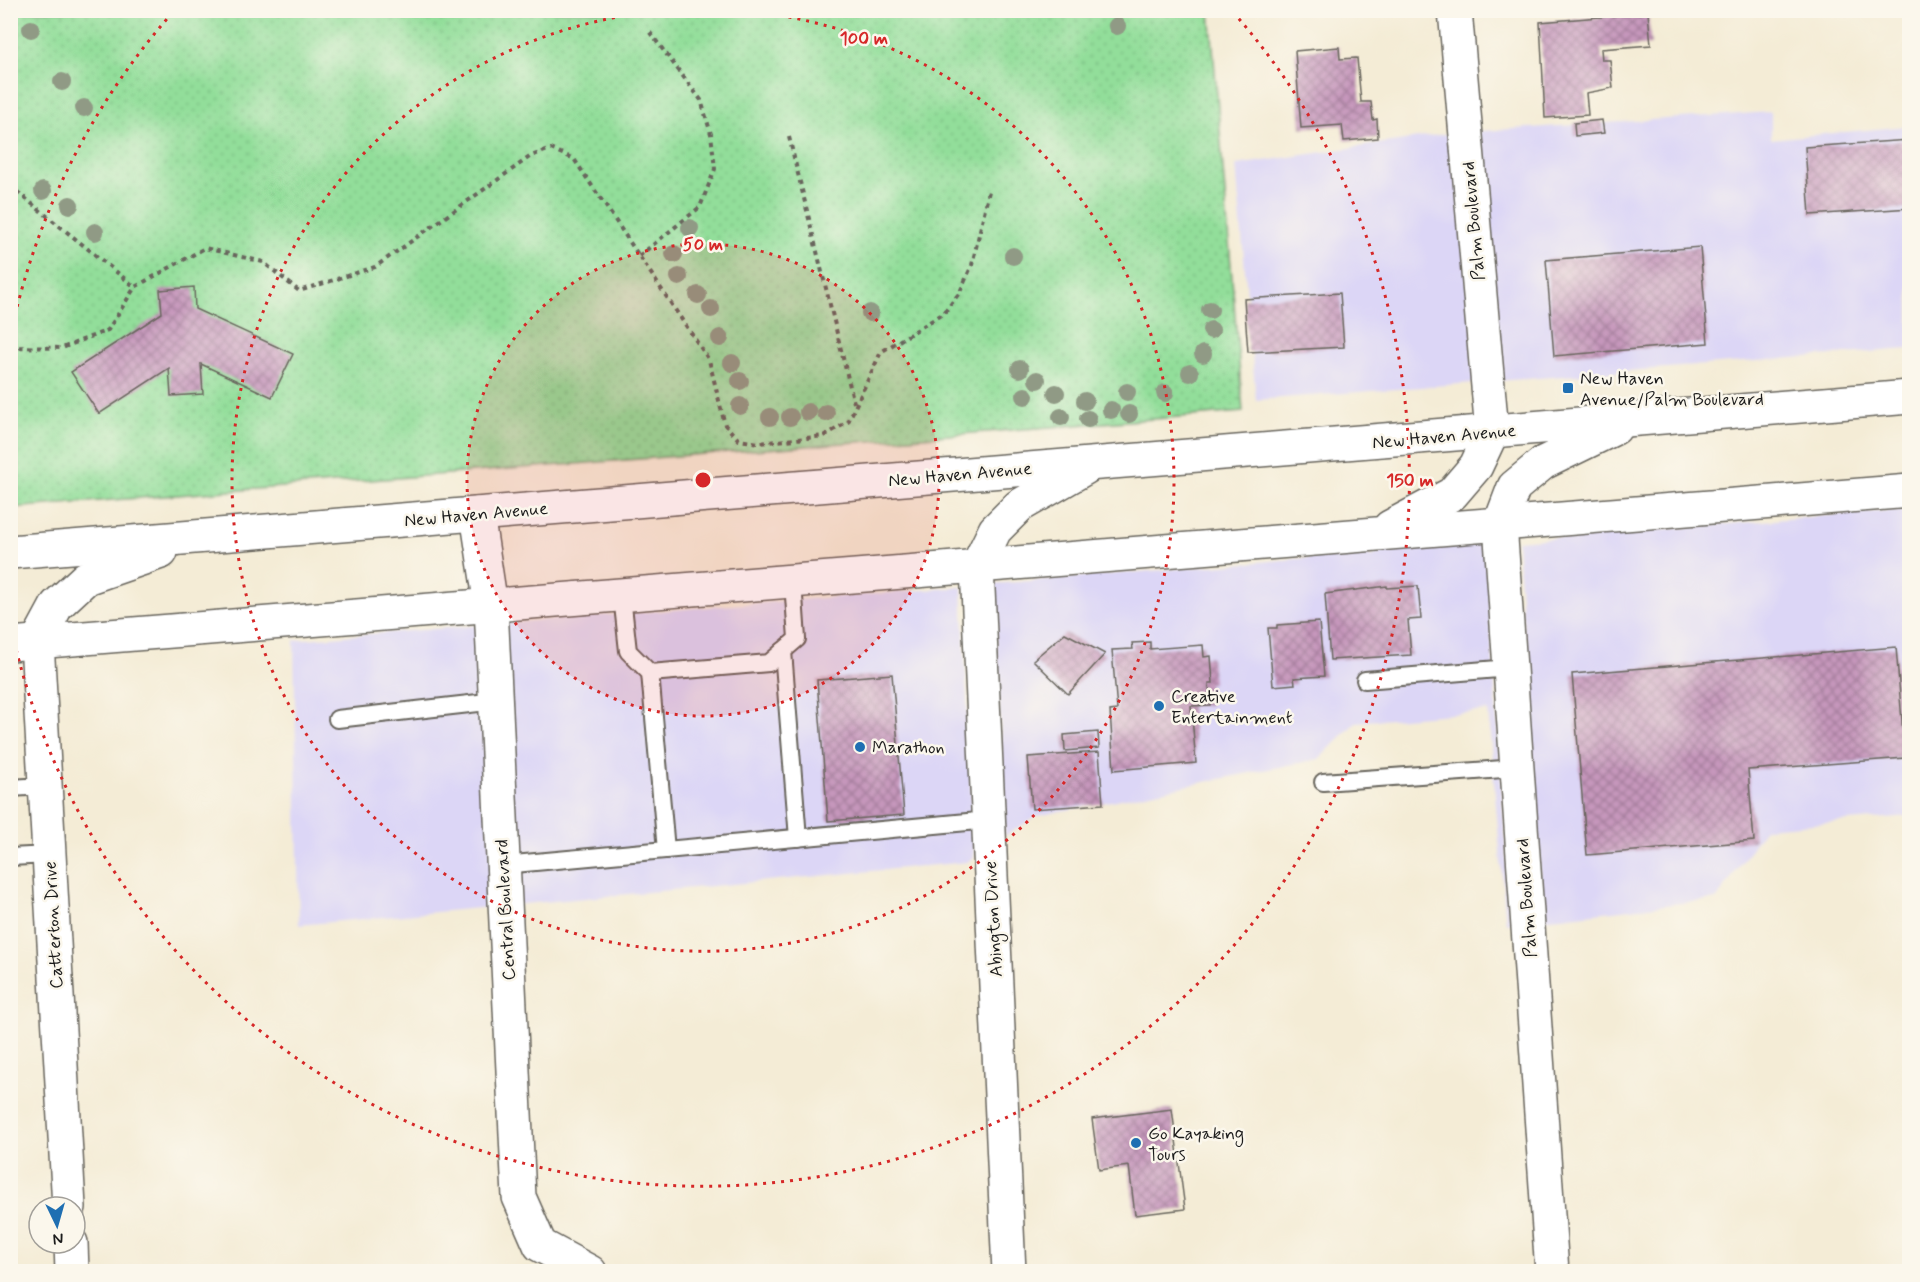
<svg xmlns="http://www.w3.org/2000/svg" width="1920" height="1282" viewBox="0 0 1920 1282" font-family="Mynerve,sans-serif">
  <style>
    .built { fill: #dcd6f6 }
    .grass { fill: url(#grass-dots); stroke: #577d5b; stroke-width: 1.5 }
    .building { fill: url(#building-cross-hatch) }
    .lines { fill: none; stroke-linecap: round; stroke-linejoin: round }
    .lane-casing { stroke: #68655d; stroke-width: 20 }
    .street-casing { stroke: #68655d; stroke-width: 36 }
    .primary-casing { stroke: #68655d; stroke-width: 36 }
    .path { stroke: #68655d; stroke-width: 4; stroke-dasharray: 4.5 4.5; stroke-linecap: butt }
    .lane { stroke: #fff; stroke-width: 16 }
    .street { stroke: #fff; stroke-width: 33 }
    .primary { stroke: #fff; stroke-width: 33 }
    .tree { fill: #909a85 }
    .ring { fill: none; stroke: #d62828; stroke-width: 3; stroke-dasharray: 3 6 }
    .poi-dot { fill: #1f6fb2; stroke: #fbf7ec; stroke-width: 2 }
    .labels { text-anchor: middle; stroke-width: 5; stroke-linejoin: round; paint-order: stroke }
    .street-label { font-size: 18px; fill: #1c1c1c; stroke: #fbf7ec }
    .poi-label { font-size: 18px; fill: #1c1c1c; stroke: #fbf7ec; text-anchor: start }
    .centre { fill: #d62828; stroke: #fbf7ec; stroke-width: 3 }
    .ring-label { font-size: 18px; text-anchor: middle; font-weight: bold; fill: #d62828; stroke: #fbf7ec; stroke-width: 5; stroke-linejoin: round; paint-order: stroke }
  </style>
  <defs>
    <pattern id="grass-dots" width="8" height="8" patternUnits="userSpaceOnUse" patternTransform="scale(1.5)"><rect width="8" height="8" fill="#92de9a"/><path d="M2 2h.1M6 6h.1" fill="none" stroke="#7dbe84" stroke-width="1.8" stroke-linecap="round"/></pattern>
    <pattern id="building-cross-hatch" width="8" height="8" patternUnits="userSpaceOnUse" patternTransform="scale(1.5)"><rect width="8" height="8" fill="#c697bc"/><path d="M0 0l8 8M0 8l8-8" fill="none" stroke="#a07a98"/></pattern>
  </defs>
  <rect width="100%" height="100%" fill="#fbf7ec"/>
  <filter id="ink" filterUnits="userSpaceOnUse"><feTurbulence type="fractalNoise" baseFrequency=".0167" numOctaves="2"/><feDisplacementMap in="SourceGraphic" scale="12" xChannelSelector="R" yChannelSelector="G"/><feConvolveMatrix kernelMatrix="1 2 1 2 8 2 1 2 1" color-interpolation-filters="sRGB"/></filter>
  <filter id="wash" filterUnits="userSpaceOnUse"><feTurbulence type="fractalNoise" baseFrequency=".008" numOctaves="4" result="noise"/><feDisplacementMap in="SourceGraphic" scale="24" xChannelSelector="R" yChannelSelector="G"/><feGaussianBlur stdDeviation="1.35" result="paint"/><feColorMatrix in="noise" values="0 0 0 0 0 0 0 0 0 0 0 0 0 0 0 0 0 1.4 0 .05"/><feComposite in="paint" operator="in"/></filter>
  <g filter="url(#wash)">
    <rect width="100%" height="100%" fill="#f4ecd6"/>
    <g class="built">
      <path d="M1771,112V139L1909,126V349L1256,400L1236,165L1452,133Z"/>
      <path d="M1909,509V816L1765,828L1717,899L1543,919L1517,541Z"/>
      <path d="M1485,543L1511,923H1506L1488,711L1356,722L1319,759L1037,816L1005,836L994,584L1368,553L1370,557L1382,551Z"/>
      <path d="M962,587L974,858L967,862L299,925L294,640Z"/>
    </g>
    <path class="grass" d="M11,11H1210L1243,412L11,508Z"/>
    <g id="blocks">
      <g class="building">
        <path d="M1648,13L1651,45L1601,49L1602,60H1610L1613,88L1586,93L1588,115L1545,118L1540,22Z"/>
        <path d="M1339,47L1340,59L1357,58L1361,102H1371L1373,120L1377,119L1378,138L1344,141L1342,125L1301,128L1295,51Z"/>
        <path d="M1602,120L1604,133L1575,136L1574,123Z"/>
        <path d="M1910,140V208L1810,215L1805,147Z"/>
        <path d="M1700,247L1708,343L1554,356L1546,260Z"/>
        <path d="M194,287L195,309L293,354L272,397L201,364L203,394L171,396L169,368L99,414L71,372L162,313L160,290Z"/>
        <path d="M1340,293L1344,347L1248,352L1244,299Z"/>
        <path d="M1387,586V588L1418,586L1421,619L1408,620L1411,655L1330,660L1325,594Z"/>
        <path d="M1319,622L1324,676L1294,678L1295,684L1273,686L1268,628H1277V625Z"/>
        <path d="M1065,633L1105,654L1068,694L1033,660Z"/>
        <path d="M1150,642V649L1203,645L1204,657L1211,656L1213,683H1209L1210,705L1191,706L1196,763L1114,770L1110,711L1117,710L1112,650L1133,649L1132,643Z"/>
        <path d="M1896,647L1905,758L1748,770L1754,841L1587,855L1572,674Z"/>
        <path d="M892,674L904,815L828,821L817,680Z"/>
        <path d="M1098,732L1099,748L1065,751L1064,735Z"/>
        <path d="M1099,752L1103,804L1032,809L1028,757Z"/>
        <path d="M1172,1109L1185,1209L1135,1215L1129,1166L1099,1170L1092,1119Z"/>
      </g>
    </g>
  </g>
  <g filter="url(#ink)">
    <use href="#blocks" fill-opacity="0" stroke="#68655d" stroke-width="1.5"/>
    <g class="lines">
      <g class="lane-casing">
        <g id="lane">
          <path d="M622,596L628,651L650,673L666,850"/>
          <path d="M783,651L798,838"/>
          <path d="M650,673L769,663L797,639L793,582"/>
          <path d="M1365,680L1510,668"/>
          <path d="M337,719L496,701"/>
          <path d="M1323,782L1517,768"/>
          <path d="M10,788L45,786"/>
          <path d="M10,857L49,855"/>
          <path d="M503,865L989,820"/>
        </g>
      </g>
      <g class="street-casing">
        <g id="street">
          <path d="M1455,10L1492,432"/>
          <path d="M477,514L491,606L519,1197L540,1245L590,1272"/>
          <path d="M1500,524L1552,1272"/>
          <path d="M977,567L1009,1272"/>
          <path d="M37,642L69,1207"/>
          <path d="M71,1243L72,1272"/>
        </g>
      </g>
      <g class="primary-casing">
        <g id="primary">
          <path d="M1500,524L1514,487L1543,463L1615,428"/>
          <path d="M1390,527L1452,494L1476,466L1492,432"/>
          <path d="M10,552L1910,397"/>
          <path d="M977,567L995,530L1019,506L1085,468"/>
          <path d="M37,642L57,605L86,578L161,552"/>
          <path d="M10,644L1910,491"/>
        </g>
      </g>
      <g class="path">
        <path d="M789,137L854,403"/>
        <path d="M10,186L135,287"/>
        <path d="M639,256L700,207L715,169L711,134L701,100L648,30"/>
        <path d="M10,347L62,348L108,330L135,287L205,248L263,262L299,291L375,267L531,156L551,149L574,159L709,360L725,425L739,440L759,443L824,436L848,422L881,352L944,313L960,292L972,265L989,191"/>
      </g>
      <use href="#lane" class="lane"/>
      <use href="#street" class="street"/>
      <use href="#primary" class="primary"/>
    </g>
    <g class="tree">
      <circle cx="1117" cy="26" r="9"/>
      <circle cx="31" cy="29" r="9"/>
      <circle cx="62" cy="82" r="9"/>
      <circle cx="84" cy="108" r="9"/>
      <circle cx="43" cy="191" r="9"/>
      <circle cx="70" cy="205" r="9"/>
      <circle cx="690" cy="228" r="9"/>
      <circle cx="95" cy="232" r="9"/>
      <circle cx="674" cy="254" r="9"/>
      <circle cx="1013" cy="256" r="9"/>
      <circle cx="679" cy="277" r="9"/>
      <circle cx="698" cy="295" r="9"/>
      <circle cx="711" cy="309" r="9"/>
      <circle cx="1210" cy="310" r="9"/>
      <circle cx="870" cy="313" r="9"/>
      <circle cx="1211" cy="330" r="9"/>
      <circle cx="720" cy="338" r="9"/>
      <circle cx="1203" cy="354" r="9"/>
      <circle cx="732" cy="363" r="9"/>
      <circle cx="1020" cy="369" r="9"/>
      <circle cx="1190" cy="373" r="9"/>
      <circle cx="1037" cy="380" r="9"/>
      <circle cx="740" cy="381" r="9"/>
      <circle cx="1127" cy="392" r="9"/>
      <circle cx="1056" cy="393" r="9"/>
      <circle cx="1165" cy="393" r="9"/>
      <circle cx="1025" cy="396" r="9"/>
      <circle cx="1085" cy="401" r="9"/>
      <circle cx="740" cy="406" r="9"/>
      <circle cx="1111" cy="410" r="9"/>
      <circle cx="808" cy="412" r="9"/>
      <circle cx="826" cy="413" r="9"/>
      <circle cx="1129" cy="414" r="9"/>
      <circle cx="770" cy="417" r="9"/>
      <circle cx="790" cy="417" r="9"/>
      <circle cx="1061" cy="417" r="9"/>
      <circle cx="1088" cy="419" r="9"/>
    </g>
  </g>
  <circle cx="703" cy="480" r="236" fill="#d62828" fill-opacity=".12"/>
  <g class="ring">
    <circle cx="703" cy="480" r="236"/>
    <path d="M744 11A471 471 0 1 1 662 11"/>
    <path d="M11 333A707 707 0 0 1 173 12M1233 12A707 707 0 1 1 11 627"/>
  </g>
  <g class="poi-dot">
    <rect x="1562" y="382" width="12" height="12" rx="3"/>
    <circle cx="1159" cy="706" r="6"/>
    <circle cx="860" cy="747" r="6"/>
    <circle cx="1136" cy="1143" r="6"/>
  </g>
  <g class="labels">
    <g class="street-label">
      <text transform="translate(1473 221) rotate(-95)" y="6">Palm Boulevard</text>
      <text transform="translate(1444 436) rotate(-5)" y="6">New Haven Avenue</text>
      <text transform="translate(960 474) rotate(-5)" y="6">New Haven Avenue</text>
      <text transform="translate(476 514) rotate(-5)" y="6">New Haven Avenue</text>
      <text transform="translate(1526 898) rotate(-94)" y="6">Palm Boulevard</text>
      <text transform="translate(505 910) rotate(-93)" y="6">Central Boulevard</text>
      <text transform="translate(993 919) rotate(-93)" y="6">Abington Drive</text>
      <text transform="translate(53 925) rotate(-93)" y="6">Catterton Drive</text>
    </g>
    <g class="poi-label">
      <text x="1580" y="384">New Haven<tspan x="1580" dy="21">Avenue/Palm Boulevard</tspan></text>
      <text x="1171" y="702">Creative<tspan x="1171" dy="21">Entertainment</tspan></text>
      <text x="872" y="753">Marathon</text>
      <text x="1148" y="1139">Go Kayaking<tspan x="1148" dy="21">Tours</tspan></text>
    </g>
  </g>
  <circle cx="703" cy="480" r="9" class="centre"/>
  <g class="ring-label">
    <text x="864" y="44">100 m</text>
    <text x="703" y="250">50 m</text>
    <text x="1410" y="486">150 m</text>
  </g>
  <rect width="1920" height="1282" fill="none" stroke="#fbf7ec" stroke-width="36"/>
  <g transform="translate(57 1225) rotate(175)"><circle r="28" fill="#fbf7ec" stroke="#a29f99" stroke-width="1.5"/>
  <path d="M0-4.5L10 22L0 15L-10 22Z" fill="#1f6fb2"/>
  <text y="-9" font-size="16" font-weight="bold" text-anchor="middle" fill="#1c1c1c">N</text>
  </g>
</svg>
